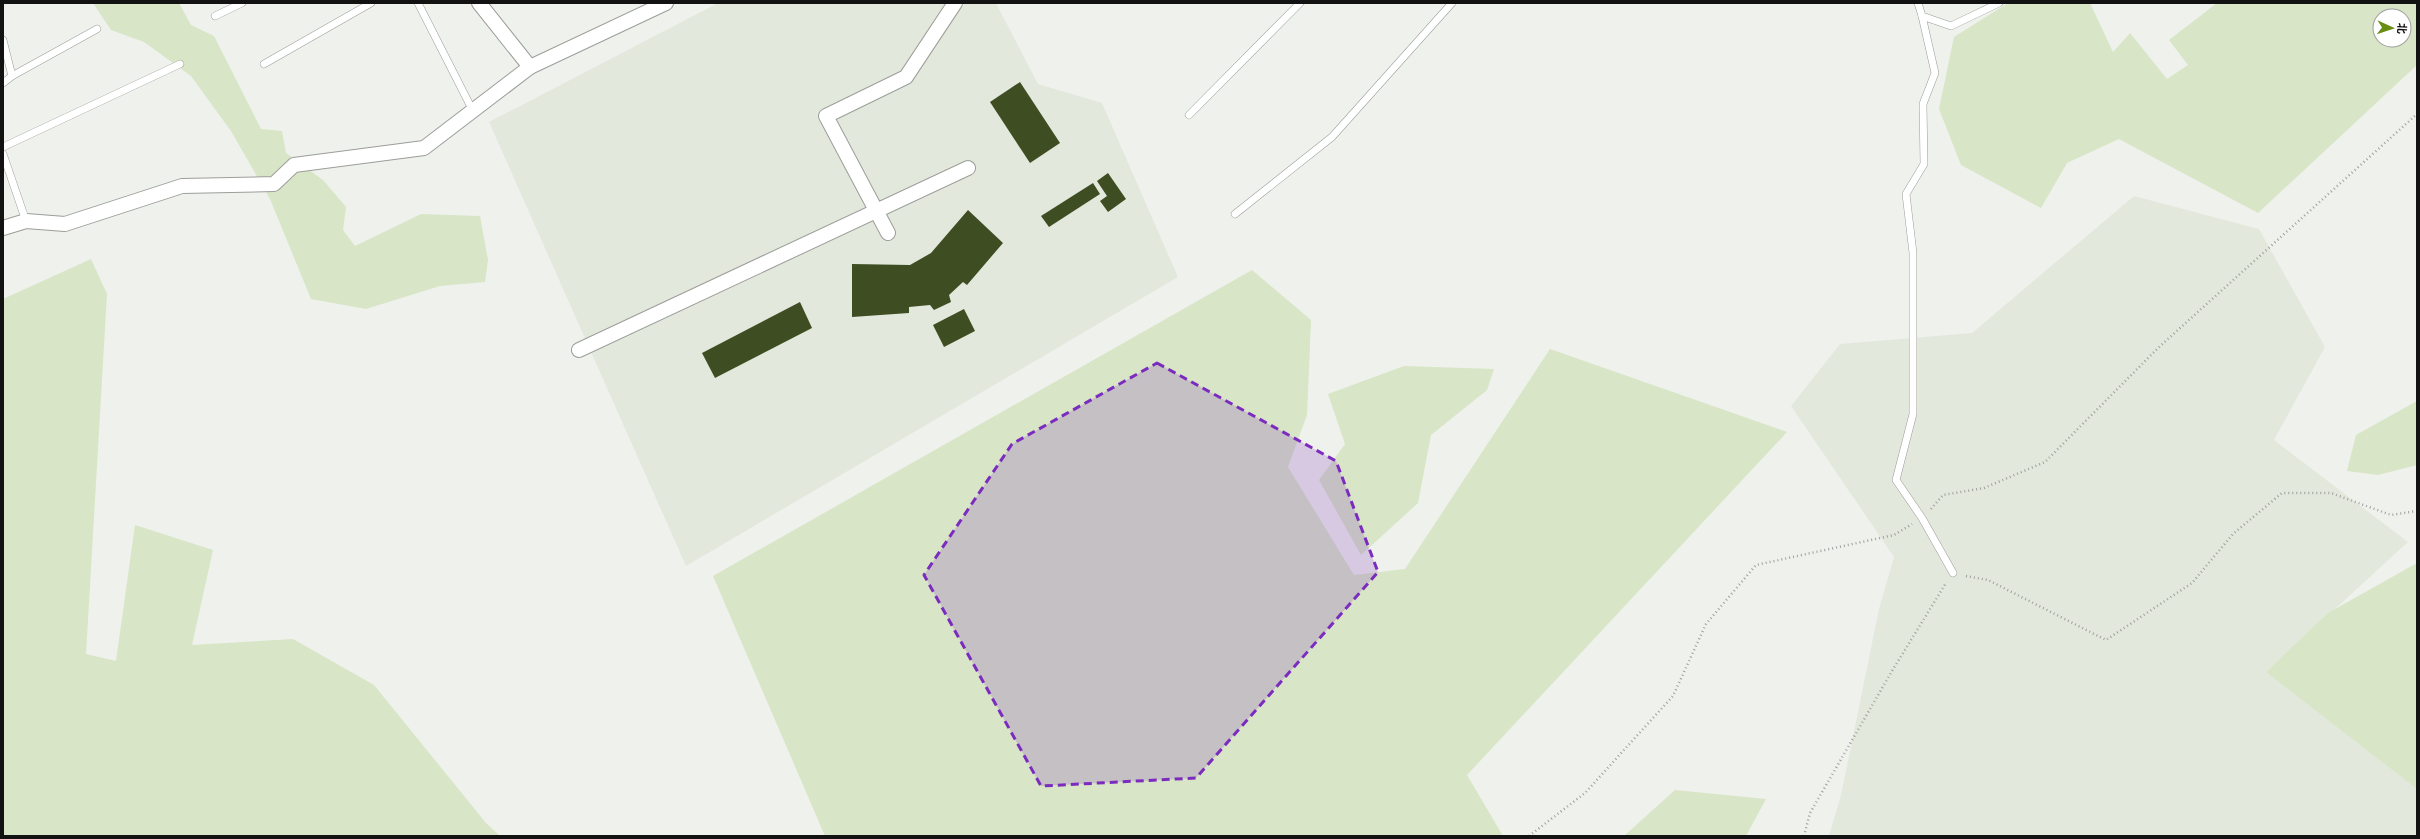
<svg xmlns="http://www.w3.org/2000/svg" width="2420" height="839" viewBox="0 0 2420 839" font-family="Lato,'Noto Sans SC',sans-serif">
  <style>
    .built { fill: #e3e8dc }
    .green { fill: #d8e5c6; fill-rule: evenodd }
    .building { fill: #3e4d22 }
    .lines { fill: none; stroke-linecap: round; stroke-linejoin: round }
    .service-casing { stroke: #9c9e9a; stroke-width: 8 }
    .minor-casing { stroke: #9c9e9a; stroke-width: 16 }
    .path { stroke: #9fa09d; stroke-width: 2.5; stroke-dasharray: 1 3; stroke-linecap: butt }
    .service { stroke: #fff; stroke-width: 7 }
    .minor { stroke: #fff; stroke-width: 14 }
    .marked { fill: #7b2cbf; fill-opacity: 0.2; stroke: #7b2cbf; stroke-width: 3; stroke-dasharray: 8 5; stroke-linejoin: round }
  </style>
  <rect width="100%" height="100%" fill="#eff1ed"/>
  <g class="built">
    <path d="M718,3H996L1038,84L1102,103L1178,277L686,566L489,122Z"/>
    <path d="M2134,196L2259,229L2325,347L2274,440L2408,542L2266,672L2417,782V836H1829L1841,795L1879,609L1894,557L1791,406L1840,344L1972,333Z"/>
  </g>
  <g class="green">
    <path d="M93,3H179L191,25L214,36L261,129L282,131L286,153L323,180L346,207L343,230L355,246L421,214L480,216L488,260L485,282L440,286L366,309L311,299L270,199L231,131L191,76L144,42L111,30Z"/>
    <path d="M2008,3H2090L2113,52L2130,33L2167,79L2188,65L2169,40L2217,3H2417V65L2258,213L2119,139L2067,163L2041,208L1961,165L1939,109L1954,37ZM2380,16H2404V40H2380Z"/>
    <path d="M91,259L107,294L86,654L116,661L135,525L213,550L192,645L293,639L374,685L486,823L500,836H3V299Z"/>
    <path d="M1252,270L1311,320L1307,415L1288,467L1354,575L1405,569L1550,349L1787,432L1467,775L1503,836H825L713,576Z"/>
    <path d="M1404,366L1494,369L1487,390L1431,435L1418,503L1361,555L1319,480L1345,444L1328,394Z"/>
    <path d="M2417,401V465L2378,475L2347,471L2356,435Z"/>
    <path d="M2417,563V789L2266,672L2328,613Z"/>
    <path d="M1675,790L1766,799L1746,836H1624Z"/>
  </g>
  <g class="building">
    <path d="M1020,82L1060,143L1030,163L990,102Z"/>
    <path d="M1108,173L1126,199L1108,212L1100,201L1107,196L1097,181Z"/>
    <path d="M1093,183L1100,194L1049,227L1041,216Z"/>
    <path d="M968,210L1003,243L967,285L963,282L949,295L951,302L934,310L930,305L909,307V313L852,317V264L910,265L931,253Z"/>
    <path d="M800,302L812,328L715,378L702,353Z"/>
    <path d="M964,309L975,331L944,347L933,325Z"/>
  </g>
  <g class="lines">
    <g class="service-casing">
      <g id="service">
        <path d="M418,3L473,111"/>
        <path d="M1918,3L1922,16L1951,26L1999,3"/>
        <path d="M215,16L242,3"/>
        <path d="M1922,16L1935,73L1923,104L1924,164L1906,194L1913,253V414L1896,480L1922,518L1953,573"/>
        <path d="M3,40L12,76L3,83"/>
        <path d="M264,64L371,3"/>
        <path d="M12,76L97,29"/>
        <path d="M1189,115L1300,3"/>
        <path d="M3,147L180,64"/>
        <path d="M3,154L26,221"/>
        <path d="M1235,214L1332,137L1452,3"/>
      </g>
    </g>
    <g class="minor-casing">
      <g id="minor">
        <path d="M479,3L530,67L666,3"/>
        <path d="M3,228L26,221L65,224L182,186L274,184L294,165L424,148L530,67"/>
        <path d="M888,233L826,116L906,77L955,3"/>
        <path d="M579,350L968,168"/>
      </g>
    </g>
    <g class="path">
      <path d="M1931,509L1943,495L1984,488L2045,462L2158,348L2417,114"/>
      <path d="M1966,576L1988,580L2106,640L2192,583L2233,534L2282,493H2331L2391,515L2417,511"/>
      <path d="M1529,836L1585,793L1673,696L1706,624L1756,565L1894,535L1912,524"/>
      <path d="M1804,836L1810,813L1892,671L1946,583"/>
    </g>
    <use href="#service" class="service"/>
    <use href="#minor" class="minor"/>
  </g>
  <path class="marked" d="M1157,363L1336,461L1378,572L1196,778L1041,786L924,575L1012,444Z"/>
  <rect width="2420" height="839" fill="none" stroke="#111211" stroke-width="8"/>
  <g transform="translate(2392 28) rotate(93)"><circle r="19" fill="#ffffff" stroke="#a0a0a0"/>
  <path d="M0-3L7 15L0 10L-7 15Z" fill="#698c13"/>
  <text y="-6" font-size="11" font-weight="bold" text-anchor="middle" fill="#111211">北</text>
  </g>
</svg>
